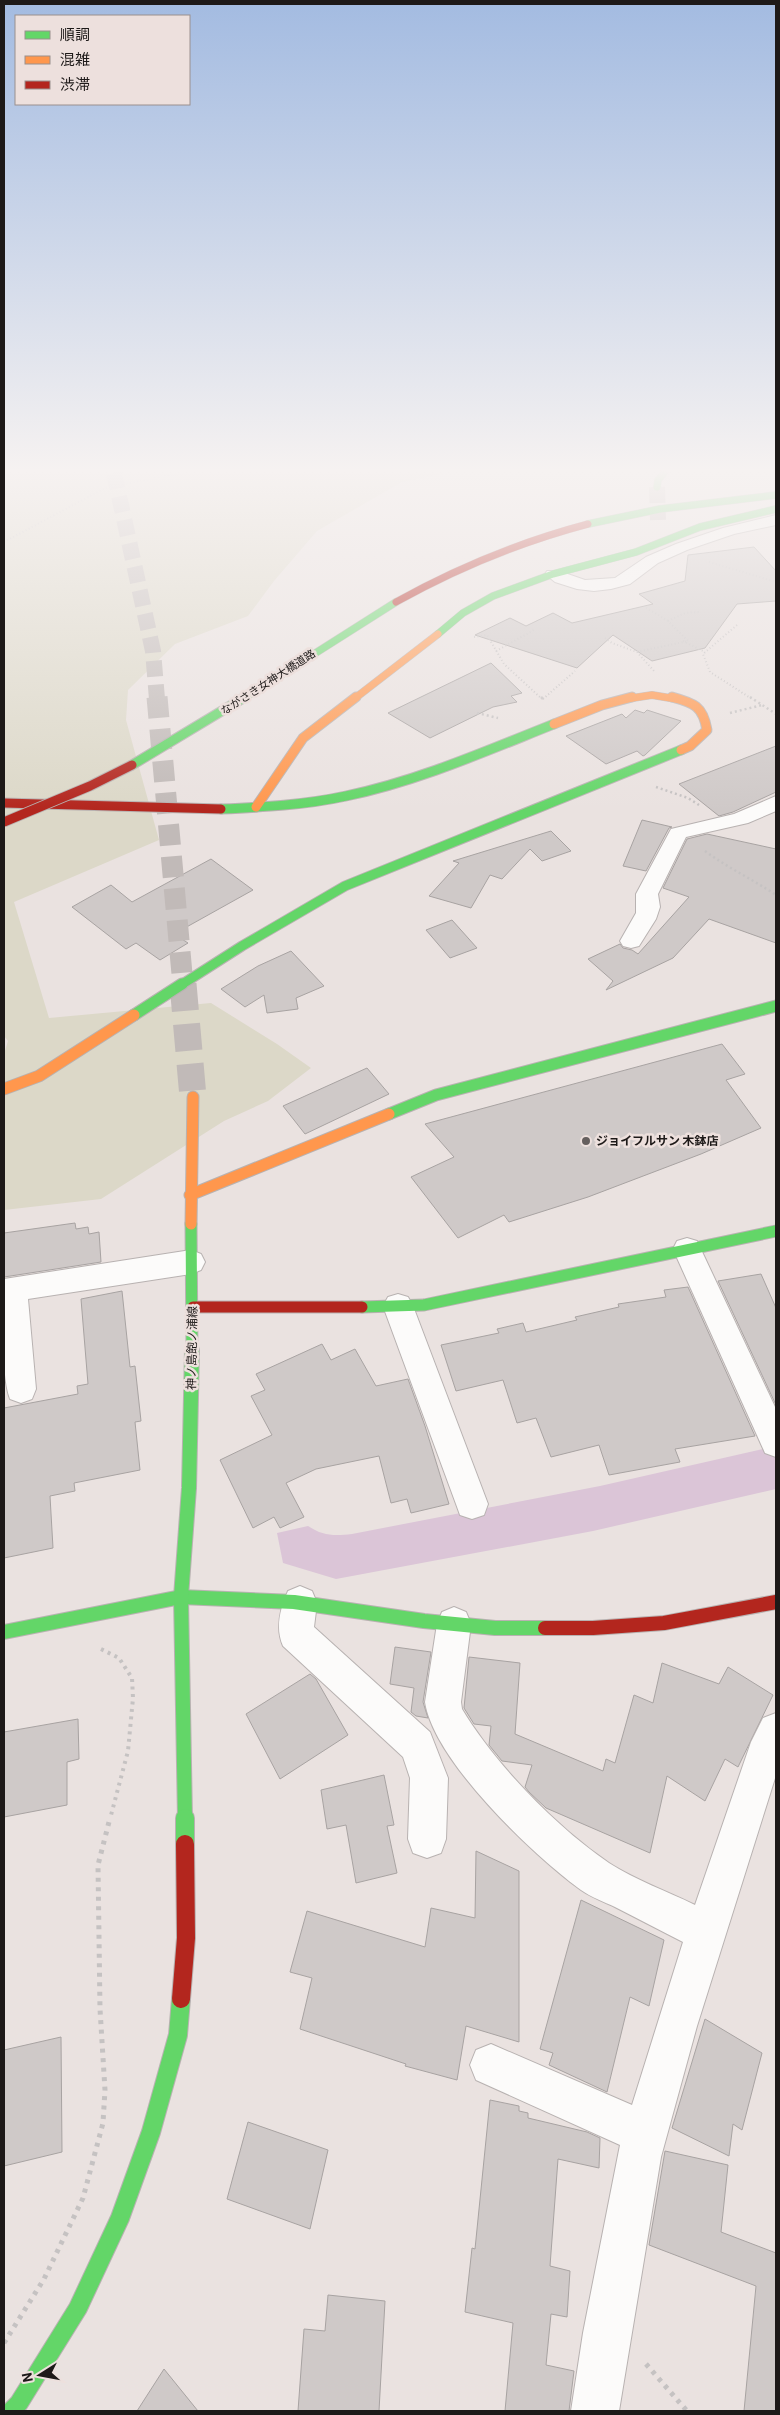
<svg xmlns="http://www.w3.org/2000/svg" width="780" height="2415" viewBox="0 0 780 2415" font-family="Barlow,'Noto Sans JP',sans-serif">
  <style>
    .green { fill: #dcd8c8 }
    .water { fill: #dbc5d7 }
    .building { fill: #cfc9c8; stroke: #a8a3a2 }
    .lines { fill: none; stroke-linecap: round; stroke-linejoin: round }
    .secondary-tunnel-far2 { stroke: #c1bab8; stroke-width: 16; stroke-dasharray: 16 8; stroke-linecap: butt }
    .secondary-tunnel-far1 { stroke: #c1bab8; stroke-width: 21; stroke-dasharray: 21 11; stroke-linecap: butt }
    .secondary-tunnel { stroke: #c1bab8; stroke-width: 27; stroke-dasharray: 27 13; stroke-linecap: butt }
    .primary-tunnel { stroke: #c1bab8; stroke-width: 16; stroke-dasharray: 16 8; stroke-linecap: butt }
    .street-casing { stroke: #b8b2b1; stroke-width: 2 }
    .fast-far4-casing { stroke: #b8b2b1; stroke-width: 8 }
    .fast-far3-casing { stroke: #b8b2b1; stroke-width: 11 }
    .fast-far2-casing { stroke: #b8b2b1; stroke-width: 13 }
    .fast-far1-casing { stroke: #b8b2b1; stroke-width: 16 }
    .fast-casing { stroke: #b8b2b1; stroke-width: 20 }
    .slow-far2-casing { stroke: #b8b2b1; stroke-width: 8 }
    .slow-far1-casing { stroke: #b8b2b1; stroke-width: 11 }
    .slow-casing { stroke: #b8b2b1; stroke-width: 13 }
    .jam-far4-casing { stroke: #b8b2b1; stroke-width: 8 }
    .jam-far3-casing { stroke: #b8b2b1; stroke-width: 11 }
    .jam-far2-casing { stroke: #b8b2b1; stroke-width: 13 }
    .jam-far1-casing { stroke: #b8b2b1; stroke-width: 16 }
    .jam-casing { stroke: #b8b2b1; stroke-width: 20 }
    .path-far3 { stroke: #c5c2c2; stroke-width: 2; stroke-dasharray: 1 2.5; stroke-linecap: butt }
    .path-far2 { stroke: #c5c2c2; stroke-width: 2.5; stroke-dasharray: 2 3; stroke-linecap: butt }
    .path-far1 { stroke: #c5c2c2; stroke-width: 4; stroke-dasharray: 3 4.5; stroke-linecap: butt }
    .path { stroke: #c5c2c2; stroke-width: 5; stroke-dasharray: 4 5.5; stroke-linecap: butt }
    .street { fill: #fcfbfa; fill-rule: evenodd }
    .fast-far4 { stroke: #63d668; stroke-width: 7 }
    .fast-far3 { stroke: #63d668; stroke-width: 9 }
    .fast-far2 { stroke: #63d668; stroke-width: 11 }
    .fast-far1 { stroke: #63d668; stroke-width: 14 }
    .fast { stroke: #63d668; stroke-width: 18 }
    .slow-far2 { stroke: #ff974d; stroke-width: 7 }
    .slow-far1 { stroke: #ff974d; stroke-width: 9 }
    .slow { stroke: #ff974d; stroke-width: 11 }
    .jam-far4 { stroke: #b3261e; stroke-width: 7 }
    .jam-far3 { stroke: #b3261e; stroke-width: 9 }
    .jam-far2 { stroke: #b3261e; stroke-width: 11 }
    .jam-far1 { stroke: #b3261e; stroke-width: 14 }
    .jam { stroke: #b3261e; stroke-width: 18 }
    .jam-bridge-casing { stroke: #b8b2b1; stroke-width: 11; stroke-linecap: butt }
    .jam-bridge { stroke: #b3261e; stroke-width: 9 }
    .poi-dot { fill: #655f5e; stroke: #ede0dd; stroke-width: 2 }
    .labels { text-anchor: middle; stroke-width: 5; stroke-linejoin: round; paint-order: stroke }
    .far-street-label { font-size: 11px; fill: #1d1918; stroke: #ede0dd }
    .poi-label { font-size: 12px; font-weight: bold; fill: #1d1918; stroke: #ede0dd; text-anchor: start }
    .street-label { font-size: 12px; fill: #1d1918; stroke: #ede0dd }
  </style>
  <rect width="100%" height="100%" fill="#eae2e0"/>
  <path class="green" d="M4,473H446L402,482L317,531L274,581L248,616L175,644L128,690L126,720L159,840L14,902L49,1018L211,1003L277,1044L311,1068L268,1101L224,1121L101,1199L4,1210V1054L8,1041L4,1036Z"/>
  <path class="water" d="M776,1446V1489L593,1531L336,1579L283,1563L277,1533L308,1526C323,1536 334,1536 352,1534L600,1486Z"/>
  <g class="building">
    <path d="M754,547L776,571V601L737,604L705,648L652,661L613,635L577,668L475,635L510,618L526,626L553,613L572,623L653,604L639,594L685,581L688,555Z"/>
    <path d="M491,663L522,693L511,696L517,702L493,707L430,738L388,713Z"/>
    <path d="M635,710L644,713L647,710L681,721L645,755L643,756L637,751L606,764L566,736L622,714L626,718Z"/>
    <path d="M776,746V792L733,812L719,816L679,784Z"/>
    <path d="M642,820L672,827L669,828L646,871L623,866Z"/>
    <path d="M551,831L571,851L542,861L530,849L502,879L490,875L471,908L429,896L459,863L453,861Z"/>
    <path d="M707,834L776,849V943L709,919L673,958L606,990L613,981L588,959L620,944L623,948L632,950L638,954L689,897L663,888L687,839Z"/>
    <path d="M211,859L253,890L174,934L188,943L160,960L136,943L126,949L72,907L111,885L132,902Z"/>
    <path d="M452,920L477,948L450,958L426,930Z"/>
    <path d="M291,951L324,986L296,998L298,1009L267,1013L264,995L245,1007L221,989L258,966Z"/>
    <path d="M722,1044L745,1074L726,1080L761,1128L701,1154L588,1197L509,1222L504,1215L458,1238L411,1177L454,1157L425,1124Z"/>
    <path d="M367,1068L389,1094L305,1134L283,1106Z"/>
    <path d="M75,1223L76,1229L88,1227L89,1234L99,1232L101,1262L4,1277V1233Z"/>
    <path d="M761,1274L776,1308V1405L718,1281Z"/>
    <path d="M688,1287L755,1436L675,1449L680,1462L609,1475L599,1445L551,1457L536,1418L517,1423L503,1380L456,1391L441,1345L499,1333L497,1329L523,1323L526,1332L577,1320L575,1317L619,1307L618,1304L666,1297L664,1290Z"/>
    <path d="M122,1291L130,1367L135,1366L141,1421L135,1422L140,1470L74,1483L75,1491L50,1496L53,1548L4,1558V1408L78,1394L77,1386L88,1384L81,1299Z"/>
    <path d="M322,1344L331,1360L355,1349L376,1386L408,1379L425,1426L449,1504L411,1513L407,1499L391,1503L379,1456L316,1469L286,1483L304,1517L280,1528L274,1517L253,1528L220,1460L272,1435L251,1396L265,1390L256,1374Z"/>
    <path d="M395,1647L431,1652L423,1702L428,1718L416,1716L411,1712L414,1688L390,1684Z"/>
    <path d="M469,1657L520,1663L515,1734L603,1771L606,1759L615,1763L634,1695L653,1703L662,1663L719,1684L728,1667L773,1695L738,1767L725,1759L705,1801L667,1776L650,1853L546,1808L529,1792L525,1787L532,1765L502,1761L489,1745L491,1726L474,1724L464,1708Z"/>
    <path d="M310,1674L316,1679L348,1735L280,1779L246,1714Z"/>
    <path d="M78,1719L79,1759L67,1762V1805L4,1817V1732Z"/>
    <path d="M384,1775L394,1825L387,1826L397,1873L356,1883L346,1825L327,1829L321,1790Z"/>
    <path d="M476,1851L519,1871V2042L466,2026L457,2080L405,2066L406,2064L300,2029L312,1978L290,1972L307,1911L425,1947L431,1908L475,1918Z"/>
    <path d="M581,1900L664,1940L649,2006L630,1997L607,2092L549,2065L553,2053L540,2049Z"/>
    <path d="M705,2019L762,2053L742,2130L733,2124L729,2156L672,2128Z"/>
    <path d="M61,2037L62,2152L4,2166V2050Z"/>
    <path d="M490,2100L519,2106V2111L528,2113V2118L587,2132L600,2138L599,2168L558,2159L550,2266L570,2271L567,2317L551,2314L546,2365L574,2371L569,2411H505L513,2323L465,2312L472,2248L475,2249Z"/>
    <path d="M248,2122L328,2150L310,2229L227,2199Z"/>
    <path d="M665,2151L728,2165L721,2232L776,2253V2411H744L756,2286L649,2245Z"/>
    <path d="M328,2295L385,2301L379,2411H298L304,2329L325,2331Z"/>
    <path d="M164,2369L198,2411H137Z"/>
  </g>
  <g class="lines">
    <path class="secondary-tunnel-far2" d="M114,473L153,651L157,699"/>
    <path class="secondary-tunnel-far1" d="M157,697L183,985"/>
    <path class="secondary-tunnel" d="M183,984L193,1097"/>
    <path class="primary-tunnel" d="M657,487L658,520"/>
    <g class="street-casing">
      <g id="street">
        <path d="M776,515V525L734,534L687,550L658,563L630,584L611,589L594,591L577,589L555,582L545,574L547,571H559L585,580L615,578L646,557L676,544L723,528Z"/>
        <path d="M776,796V811L748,823L686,837L658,894L660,907L656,919L639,946L631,948L623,946L620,941L636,913V894L671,829L734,814Z"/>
        <path d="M687,1238L697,1241L776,1409V1457L765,1453L673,1249L677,1241Z"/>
        <path d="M191,1250L201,1254L205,1262L201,1270L191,1274L28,1299L36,1389L32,1399L21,1403L10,1399C0,1372 4,1310 4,1279Z"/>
        <path d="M398,1294L408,1297L413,1306L488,1504L484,1515L472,1519L460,1515L456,1504L383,1306L388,1297Z"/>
        <path d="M300,1586L312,1591L317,1603L314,1627L430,1732L448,1778L446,1839L441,1853L427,1858L413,1853L408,1839L410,1778L403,1757L283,1646C275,1628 280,1609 288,1591Z"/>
        <path d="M454,1607L466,1612L471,1624L461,1702L462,1709C495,1764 556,1827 609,1863C635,1880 667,1891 695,1905L751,1742L763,1718L776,1713V1775L697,2026L661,2157L619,2411H571L583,2333L620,2145L476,2080L470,2065L476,2050L491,2044L632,2105L683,1942C660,1930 638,1919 615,1907C604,1902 591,1897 581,1890C533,1855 434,1761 425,1702L437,1624L442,1612Z"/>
      </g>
    </g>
    <g class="fast-far4-casing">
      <g id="fast-far4">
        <path d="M657,487L658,480L664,473"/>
        <path d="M588,524L660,509L776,495"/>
        <path d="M438,634L463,613L493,596L553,574L636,552L700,527L776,509"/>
        <path d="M243,699L396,602"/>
      </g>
    </g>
    <g class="fast-far3-casing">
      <g id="fast-far3">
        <path d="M132,765L245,697"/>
        <path d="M221,809C263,807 305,805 346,796C418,781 486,751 554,724"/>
        <path d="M181,985L242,946L345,886L681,750"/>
      </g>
    </g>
    <g class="fast-far2-casing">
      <g id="fast-far2">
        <path d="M134,1015L182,984"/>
        <path d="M389,1114L436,1095L776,1006"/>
        <path d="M191,1224L192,1351"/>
        <path d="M362,1307L424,1305L776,1231"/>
      </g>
    </g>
    <g class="fast-far1-casing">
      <g id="fast-far1">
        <path d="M4,1632L181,1597L294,1602L424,1621L495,1628H545"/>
        <path d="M185,1819L181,1597L189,1488L192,1350"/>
      </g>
    </g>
    <g class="fast-casing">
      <g id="fast">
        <path d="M185,1818V1844"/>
        <path d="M11,2411L19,2403L78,2308L120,2218L151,2132L178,2035L181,1999"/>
      </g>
    </g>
    <g class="slow-far2-casing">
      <g id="slow-far2">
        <path d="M354,699L438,634"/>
        <path d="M626,699L652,695L676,699"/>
      </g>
    </g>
    <g class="slow-far1-casing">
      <g id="slow-far1">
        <path d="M672,697C694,703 703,706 707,730L690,746L681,750"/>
        <path d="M554,724L602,705L632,697"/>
        <path d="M256,807L303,738L356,697"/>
      </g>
    </g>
    <g class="slow-casing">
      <g id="slow">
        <path d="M4,1089L39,1076L134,1015"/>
        <path d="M190,1195L389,1114"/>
        <path d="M191,1224L193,1097"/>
      </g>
    </g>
    <g class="jam-far4-casing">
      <path id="jam-far4" d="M396,602C457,568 520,542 588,524"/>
    </g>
    <g class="jam-far3-casing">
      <path id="jam-far3" d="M4,803L221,809"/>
    </g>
    <g class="jam-far2-casing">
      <path id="jam-far2" d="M193,1307H362"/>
    </g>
    <g class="jam-far1-casing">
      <path id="jam-far1" d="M545,1628H593L664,1623L776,1602"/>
    </g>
    <g class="jam-casing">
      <path id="jam" d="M181,1999L186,1938L185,1844"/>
    </g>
    <g class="path-far3">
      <path d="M4,542L105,488L182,473"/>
      <path d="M709,562L776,582"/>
      <path d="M668,621L685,613L700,612"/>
      <path d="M737,625L703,654L710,672L752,699"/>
      <path d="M474,637L487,635L504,664L542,699"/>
      <path d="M605,638L612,643L637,652L654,671"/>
      <path d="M683,641L705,652"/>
      <path d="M496,651L534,630"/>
      <path d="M637,652L688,641L668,621L645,607"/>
      <path d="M543,699L575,671"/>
    </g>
    <g class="path-far2">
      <path d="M541,697L543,699"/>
      <path d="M750,697L776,714"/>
      <path d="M542,699L544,697"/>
      <path d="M477,713L498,718"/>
      <path d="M730,713L762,705"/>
      <path d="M656,787L688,798L699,805"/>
      <path d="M705,851C728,868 752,879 776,895"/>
    </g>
    <path class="path-far1" d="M101,1649L119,1658L132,1678L133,1698L128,1751L110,1819"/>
    <g class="path">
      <path d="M4,2343L44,2279L83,2198L103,2123L105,2090L100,2009L98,1865L110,1818"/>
      <path d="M646,2364L687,2411"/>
    </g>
    <use href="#street" class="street"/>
    <use href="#fast-far4" class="fast-far4"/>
    <use href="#fast-far3" class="fast-far3"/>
    <use href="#fast-far2" class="fast-far2"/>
    <use href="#fast-far1" class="fast-far1"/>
    <use href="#fast" class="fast"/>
    <use href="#slow-far2" class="slow-far2"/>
    <use href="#slow-far1" class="slow-far1"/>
    <use href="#slow" class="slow"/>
    <use href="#jam-far4" class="jam-far4"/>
    <use href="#jam-far3" class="jam-far3"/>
    <use href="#jam-far2" class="jam-far2"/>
    <use href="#jam-far1" class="jam-far1"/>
    <use href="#jam" class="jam"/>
    <g class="jam-bridge-casing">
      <path id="jam-bridge" d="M4,822L90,786L132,765"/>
    </g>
    <use href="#jam-bridge" class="jam-bridge"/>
  </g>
  <linearGradient id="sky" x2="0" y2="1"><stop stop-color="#a3bbe1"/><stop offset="0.58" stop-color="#f6f2f1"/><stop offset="1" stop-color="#f6f2f1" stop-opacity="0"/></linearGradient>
  <rect width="780" height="811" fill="url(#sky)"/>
  <circle class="poi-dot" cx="586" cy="1141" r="5"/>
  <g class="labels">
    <g class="far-street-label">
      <text transform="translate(268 682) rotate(-33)" y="4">ながさき女神大橋道路</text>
    </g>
    <g class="poi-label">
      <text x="596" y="1145">ジョイフルサン 木鉢店</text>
    </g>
    <g class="street-label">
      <text transform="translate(192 1348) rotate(-89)" y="4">神ノ島飽ノ浦線</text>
    </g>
  </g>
  <rect width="780" height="2415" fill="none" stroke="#1d1918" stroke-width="10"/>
  <rect x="15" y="15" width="175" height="90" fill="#ede0dd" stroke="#9a908e"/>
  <rect x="25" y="31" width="25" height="8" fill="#63d668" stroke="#9a908e"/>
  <text x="60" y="40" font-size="15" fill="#1d1918">順調</text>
  <rect x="25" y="56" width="25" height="8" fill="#ff974d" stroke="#9a908e"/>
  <text x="60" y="65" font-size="15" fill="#1d1918">混雑</text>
  <rect x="25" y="81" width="25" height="8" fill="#b3261e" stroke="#9a908e"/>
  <text x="60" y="90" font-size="15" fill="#1d1918">渋滞</text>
  <g transform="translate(40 2375) rotate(259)" stroke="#ede0dd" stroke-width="4" paint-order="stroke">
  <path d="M0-4L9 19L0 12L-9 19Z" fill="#1d1918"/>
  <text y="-8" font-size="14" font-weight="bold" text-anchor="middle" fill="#1d1918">N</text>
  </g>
</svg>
